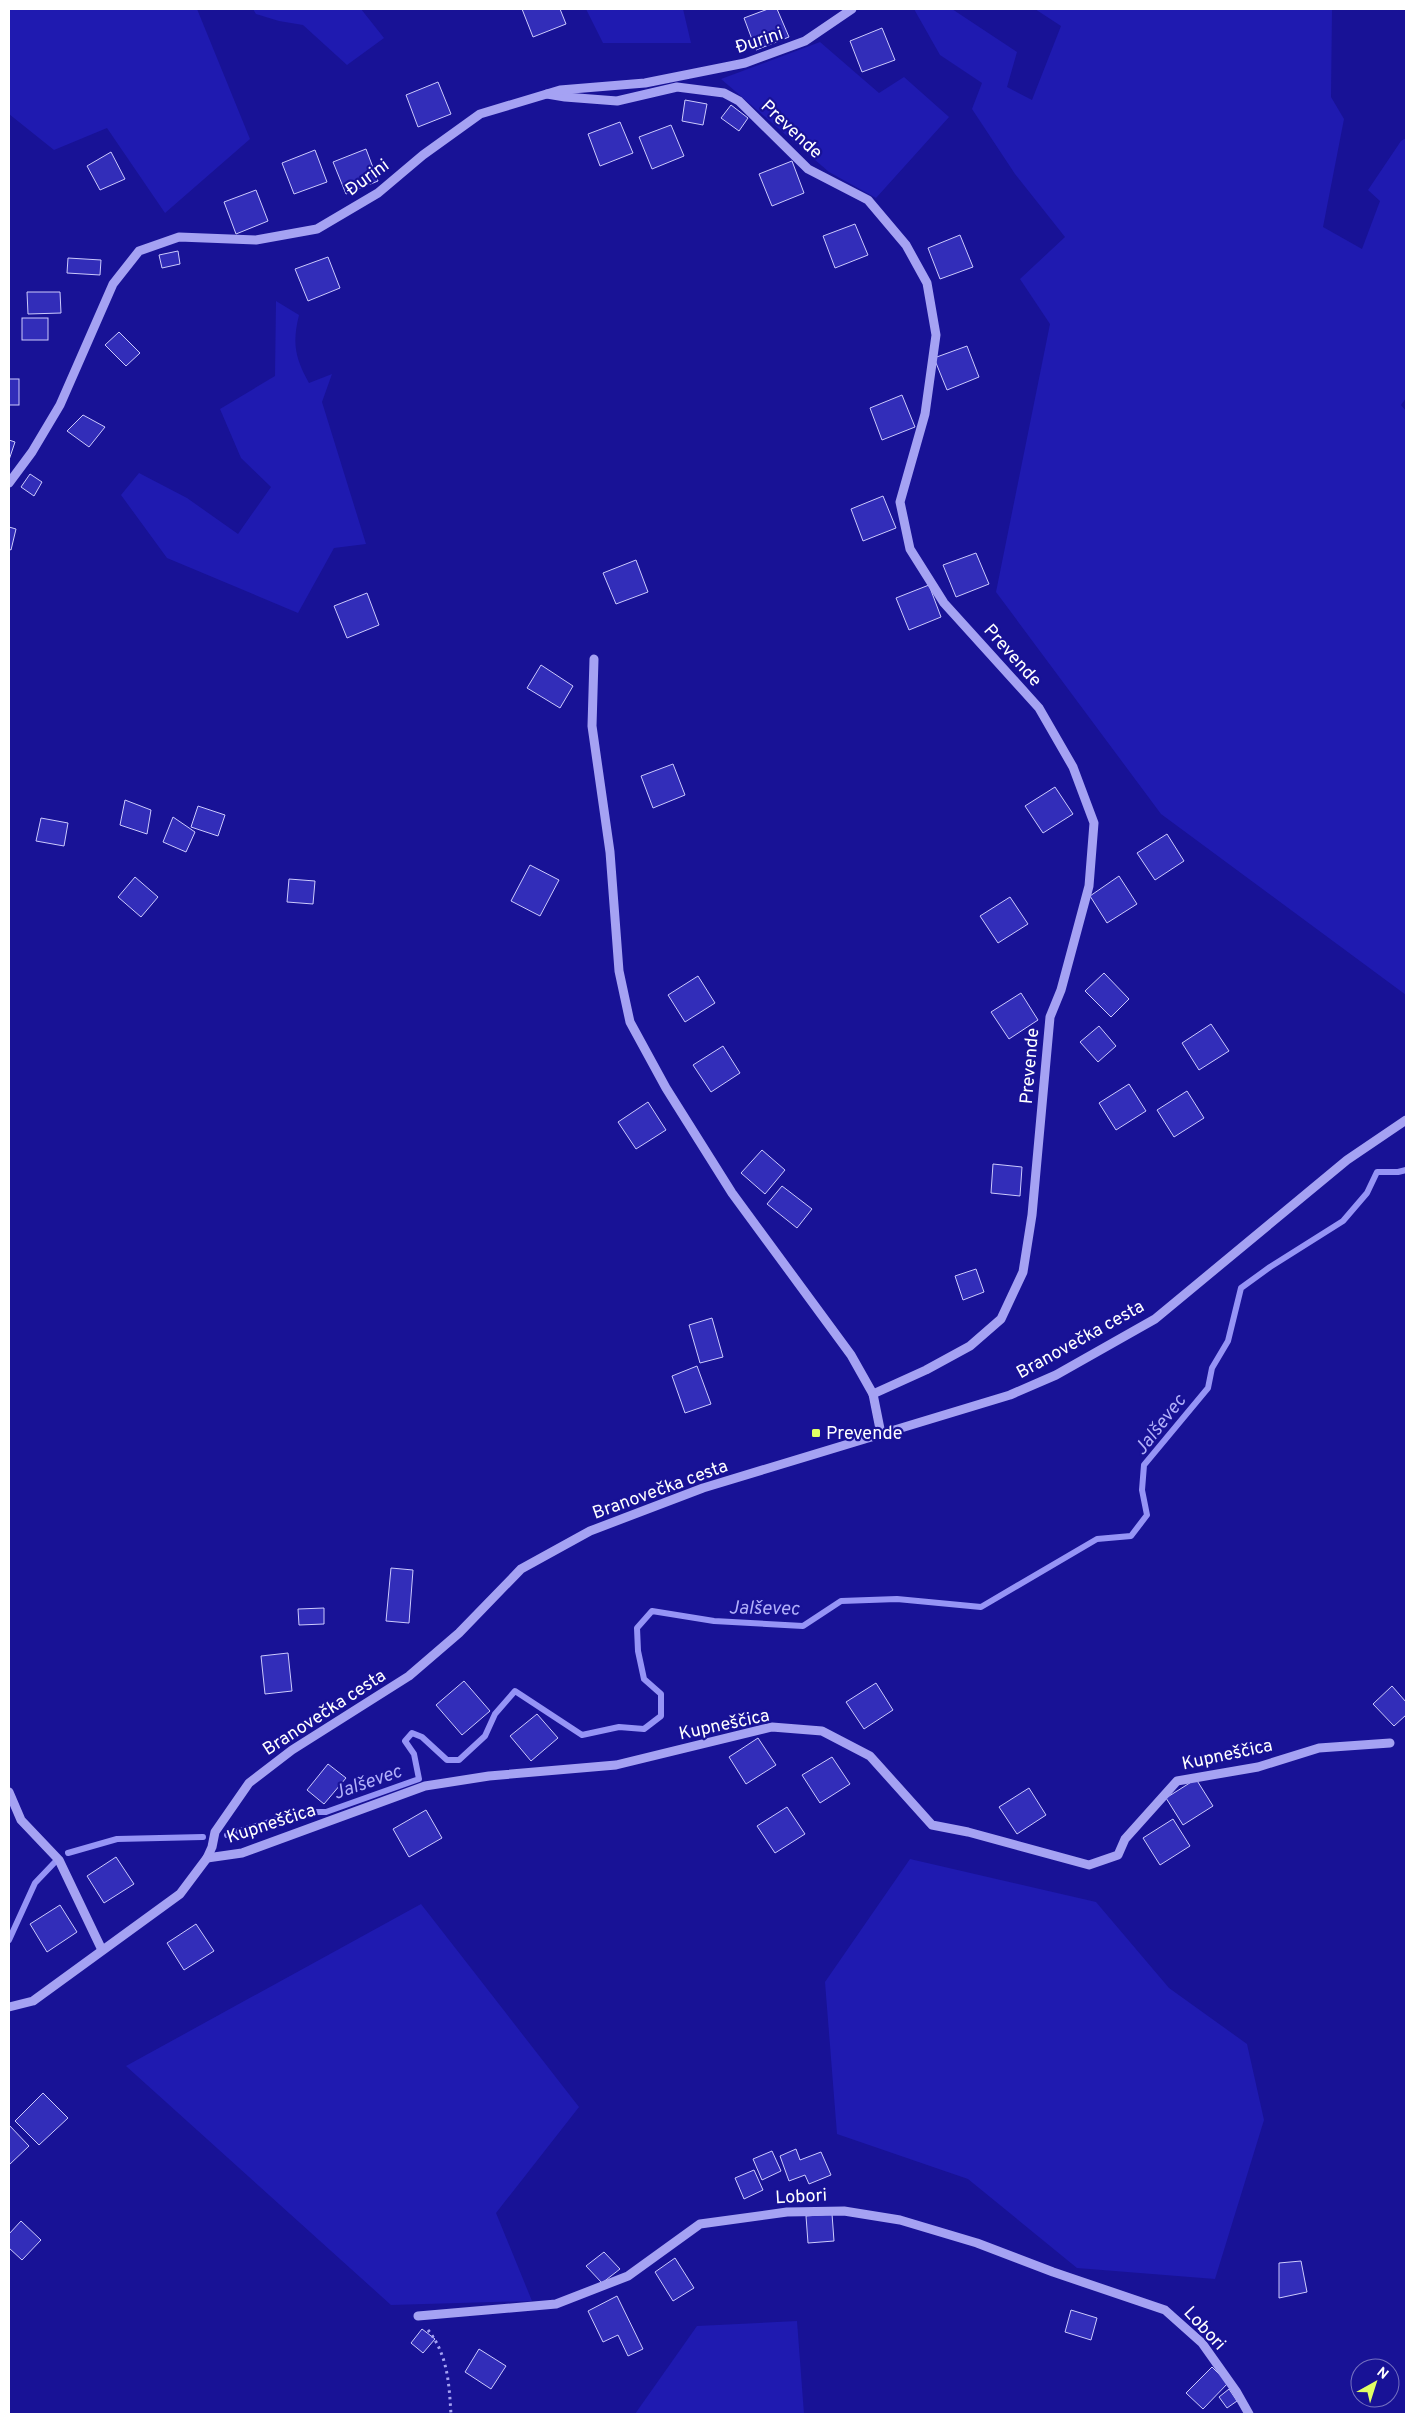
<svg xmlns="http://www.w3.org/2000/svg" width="1415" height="2423" viewBox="0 0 1415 2423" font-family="Overpass,sans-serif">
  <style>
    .green { fill: #1f1ab0 }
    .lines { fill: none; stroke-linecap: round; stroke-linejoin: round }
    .stream { stroke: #9694f6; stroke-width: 6 }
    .building { fill: #322db9; stroke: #cccafd }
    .path { stroke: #a5a2f3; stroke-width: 3; stroke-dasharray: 2.5 4; stroke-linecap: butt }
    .minor { stroke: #a5a2f3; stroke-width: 9 }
    .poi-dot { fill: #e1ff64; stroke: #181296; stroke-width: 2 }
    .labels { text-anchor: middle; stroke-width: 4.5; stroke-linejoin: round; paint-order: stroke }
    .street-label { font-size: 18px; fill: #fff; stroke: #181296 }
    .poi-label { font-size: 18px; fill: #fff; stroke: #181296; text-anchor: start }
    .water-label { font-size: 19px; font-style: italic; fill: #b1affa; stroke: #181296 }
  </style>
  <rect width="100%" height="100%" fill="#181296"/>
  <g class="green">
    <path d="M9,9H197L250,139L165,213L107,128L54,150L9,114Z"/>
    <path d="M253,9H361L384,38L347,65L303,25L279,21L256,14Z"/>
    <path d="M586,9H683L691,43H603Z"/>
    <path d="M914,9H952L1017,52L1007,87L1032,100L1061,26L1035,9H1332L1331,97L1344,119L1323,227L1362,249L1380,201L1368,190L1401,141L1406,138V398L1401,405L1406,411V995L1161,814L996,592L1050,324L1020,279L1065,237L1015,174L972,109L982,83L940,55Z"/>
    <path d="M820,42L879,93L904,77L949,117L876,198L829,172L721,79Z"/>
    <path d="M276,301L299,315C292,343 295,358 309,383L332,374L322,402L366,544L334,548L298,613L167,558L121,495L139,473L187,498L238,534L271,487L241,458L220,409L275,376Z"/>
    <path d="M910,1859L1096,1902L1169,1988L1247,2044L1264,2120L1215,2279L1077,2268L968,2179L837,2134L825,1982Z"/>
    <path d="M421,1904L579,2107L496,2213L532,2301L391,2305L126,2066Z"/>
    <path d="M797,2321L804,2414H635L697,2326Z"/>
  </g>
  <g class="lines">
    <g class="stream">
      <path d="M227,1835L301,1812H326L419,1779L414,1754L405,1741L412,1733L422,1737L447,1760H459L485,1736L495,1714L515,1691L582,1735L619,1727L644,1729L661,1716V1694L644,1679L638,1651L637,1628L652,1611L714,1621L803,1626L841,1601L897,1599L981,1607L1097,1539L1131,1536L1147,1515L1142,1490L1144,1465L1208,1388L1212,1368L1228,1341L1241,1288L1270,1267L1343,1221L1367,1193L1377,1172H1398L1406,1170"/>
      <path d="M68,1853L117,1839L203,1837"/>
      <path d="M9,1940L35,1883L55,1862"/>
    </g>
  </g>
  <g class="building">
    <path d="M522,9H560L566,24L533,37Z"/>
    <path d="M768,9H777L789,37L756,50L744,18Z"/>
    <path d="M882,28L895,60L862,72L850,41Z"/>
    <path d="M438,82L451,114L418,127L406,95Z"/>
    <path d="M685,100L707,104L703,125L682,121Z"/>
    <path d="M731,105L748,118L739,131L721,118Z"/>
    <path d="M620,122L633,153L600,166L588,134Z"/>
    <path d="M671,125L684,156L652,169L639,137Z"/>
    <path d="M366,149L378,181L346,194L333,162Z"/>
    <path d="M315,150L327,182L294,194L282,163Z"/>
    <path d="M111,152L125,179L100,190L87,166Z"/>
    <path d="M792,161L804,193L772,206L759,174Z"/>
    <path d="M256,190L268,221L236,234L224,202Z"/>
    <path d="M855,224L868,255L835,268L823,236Z"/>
    <path d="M960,235L973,267L940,279L928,248Z"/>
    <path d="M178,251L180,264L162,268L159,255Z"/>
    <path d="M328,257L340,288L308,301L295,269Z"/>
    <path d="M68,258L101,260L100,275L67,273Z"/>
    <path d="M27,292H60L61,313L28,314Z"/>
    <rect x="22" y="318" width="26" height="22"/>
    <path d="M119,332L140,353L126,366L105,345Z"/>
    <path d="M967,346L979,377L947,390L934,358Z"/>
    <rect x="9" y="379" width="10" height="26"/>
    <path d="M902,395L915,427L882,440L870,408Z"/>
    <path d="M83,415L105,427L89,447L67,431Z"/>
    <path d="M9,440L15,442L9,460Z"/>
    <path d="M30,474L42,482L34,496L21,487Z"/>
    <path d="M883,496L896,528L863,541L851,509Z"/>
    <path d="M9,527L16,529L11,550L9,549Z"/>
    <path d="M976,553L989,584L956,597L943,565Z"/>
    <path d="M636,560L648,592L616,604L603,573Z"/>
    <path d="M929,585L941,617L909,630L896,598Z"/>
    <path d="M367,593L379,625L347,638L334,606Z"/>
    <path d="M541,665L573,686L560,708L527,688Z"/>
    <path d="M673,764L685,795L653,808L641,776Z"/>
    <path d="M1055,787L1073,814L1043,833L1025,806Z"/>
    <path d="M125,800L151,810L147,834L120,825Z"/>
    <path d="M198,806L225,815L218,836L191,827Z"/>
    <path d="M173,817L195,832L186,852L163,842Z"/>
    <path d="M41,818L68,823L64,846L36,841Z"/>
    <path d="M1167,834L1184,861L1155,880L1137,853Z"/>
    <path d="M530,865L559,880L540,916L511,901Z"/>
    <path d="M1119,876L1137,904L1107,923L1090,896Z"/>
    <path d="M135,877L158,897L141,917L118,897Z"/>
    <path d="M289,879L315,881L313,904L287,902Z"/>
    <path d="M1010,897L1028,924L998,943L980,916Z"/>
    <path d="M1104,973L1129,999L1111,1017L1085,991Z"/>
    <path d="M698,976L715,1003L685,1022L668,995Z"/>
    <path d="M1021,993L1038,1020L1009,1039L991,1012Z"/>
    <path d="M1211,1024L1229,1051L1199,1070L1182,1043Z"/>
    <path d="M1099,1026L1116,1046L1098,1062L1080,1042Z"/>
    <path d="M723,1046L740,1073L711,1092L693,1065Z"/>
    <path d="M1129,1084L1146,1111L1116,1130L1099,1103Z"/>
    <path d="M1187,1091L1204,1118L1174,1137L1157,1110Z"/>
    <path d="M648,1102L666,1130L636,1149L618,1122Z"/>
    <path d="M762,1150L785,1170L765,1194L741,1173Z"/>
    <path d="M993,1164L1022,1167L1020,1196L991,1193Z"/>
    <path d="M782,1186L812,1209L797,1228L767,1204Z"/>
    <path d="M976,1269L984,1292L963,1300L955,1276Z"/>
    <path d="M712,1318L723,1357L700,1363L689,1325Z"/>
    <path d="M697,1366L711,1404L685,1413L672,1376Z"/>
    <path d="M391,1568L413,1570L409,1623L386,1621Z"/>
    <path d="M324,1608V1624L299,1625L298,1609Z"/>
    <path d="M288,1653L292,1691L265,1694L261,1656Z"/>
    <path d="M464,1681L490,1711L462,1735L436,1705Z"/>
    <path d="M876,1683L893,1710L864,1729L846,1702Z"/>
    <path d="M1392,1686L1406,1702V1715L1394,1726L1373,1704Z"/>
    <path d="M537,1714L558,1738L531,1761L510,1736Z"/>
    <path d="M758,1738L776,1765L746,1784L729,1757Z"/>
    <path d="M832,1757L850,1784L820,1803L802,1775Z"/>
    <path d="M328,1764L346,1778L324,1804L307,1790Z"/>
    <path d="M1196,1779L1213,1806L1183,1825L1166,1798Z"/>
    <path d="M1029,1788L1046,1815L1017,1834L999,1807Z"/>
    <path d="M787,1807L805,1834L775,1853L757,1826Z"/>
    <path d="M426,1810L442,1838L409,1857L393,1829Z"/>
    <path d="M1173,1819L1190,1846L1160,1865L1143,1838Z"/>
    <path d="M116,1857L134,1884L104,1903L87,1876Z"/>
    <path d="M60,1905L77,1932L47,1952L30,1924Z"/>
    <path d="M196,1924L214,1951L184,1970L167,1943Z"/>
    <path d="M43,2093L68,2118L39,2145L15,2121Z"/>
    <path d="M9,2125L29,2146L9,2165Z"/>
    <path d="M796,2149L800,2160L821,2152L831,2175L809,2184L805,2175L789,2181L780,2156Z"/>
    <path d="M772,2151L781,2171L762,2180L753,2159Z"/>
    <path d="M754,2170L763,2190L744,2199L735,2178Z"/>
    <path d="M832,2214L834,2241L808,2243L806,2216Z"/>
    <path d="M21,2221L41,2240L22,2260L9,2248V2234Z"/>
    <path d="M604,2252L620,2269L602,2283L586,2266Z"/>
    <path d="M675,2258L694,2288L673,2301L655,2272Z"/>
    <path d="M1301,2261L1307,2292L1279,2298V2263Z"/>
    <path d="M617,2296L643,2349L628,2356L618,2335L603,2342L588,2311Z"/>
    <path d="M1071,2310L1097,2318L1091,2340L1065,2332Z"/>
    <path d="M422,2329L435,2339L423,2353L411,2343Z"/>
    <path d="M479,2349L506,2366L491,2389L465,2372Z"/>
    <path d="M1212,2367L1228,2383L1203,2409L1186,2393Z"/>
    <path d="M1229,2389L1237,2401L1227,2408L1219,2397Z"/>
  </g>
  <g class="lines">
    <path class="path" d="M428,2330C448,2355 449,2384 451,2414"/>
    <g class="minor">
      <path d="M547,94L565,97L617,101L677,87L724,93L739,101L808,169L868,200L906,245L927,283L936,335L925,414L900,502L910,549L944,603L1039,708L1073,767L1094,823L1089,886L1061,990L1050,1017L1032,1215L1023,1272L1001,1319L970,1346L926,1370L873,1394L881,1434"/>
      <path d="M9,483L32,452L60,405L113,284L139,251L179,237L256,240L317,229L378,193L423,155L480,114L560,90L645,83L745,63L805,41L852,9"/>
      <path d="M594,659L592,726L610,852L619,971L630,1022L666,1088L732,1193L851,1355L873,1394"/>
      <path d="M9,1792L21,1820L59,1860L102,1950"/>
      <path d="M207,1858L242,1853L425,1786L489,1776L616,1765L772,1727L822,1731L870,1756L932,1825L968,1832L1089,1865L1118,1855L1125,1839L1177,1781L1258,1767L1319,1748L1390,1743"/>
      <path d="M9,2007L33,2001L180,1894L207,1858L212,1847L215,1832L249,1783L292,1750L409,1676L459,1633L521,1569L590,1531L703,1488L1010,1395L1056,1375L1155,1319L1347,1160L1406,1120"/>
      <path d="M418,2316L556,2304L628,2276L700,2224L787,2212L844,2211L900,2220L977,2243L1053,2272L1165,2310L1202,2343L1236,2391L1249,2414"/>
    </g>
  </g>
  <rect class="poi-dot" x="811" y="1428" width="10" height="10" rx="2.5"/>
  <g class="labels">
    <g class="street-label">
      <text transform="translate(759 40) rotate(-18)" y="6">Đurini</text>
      <text transform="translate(792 129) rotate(43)" y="6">Prevende</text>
      <text transform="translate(367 177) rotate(-36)" y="6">Đurini</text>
      <text transform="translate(1013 655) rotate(48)" y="6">Prevende</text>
      <text transform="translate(1029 1066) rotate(-85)" y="6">Prevende</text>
      <text transform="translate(1080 1339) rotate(-29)" y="6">Branovečka cesta</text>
      <text transform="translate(660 1489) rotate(-20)" y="6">Branovečka cesta</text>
      <text transform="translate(324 1712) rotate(-33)" y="6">Branovečka cesta</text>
      <text transform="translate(724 1724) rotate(-12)" y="6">Kupneščica</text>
      <text transform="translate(1227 1754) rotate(-12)" y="6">Kupneščica</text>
      <text transform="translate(271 1823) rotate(-18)" y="6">Kupneščica</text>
      <text transform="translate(801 2196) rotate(-3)" y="6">Lobori</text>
      <text transform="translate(1205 2328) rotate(47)" y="6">Lobori</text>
    </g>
    <g class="poi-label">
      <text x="826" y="1439">Prevende</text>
    </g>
    <g class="water-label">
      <text transform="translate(1159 1424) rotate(-52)" y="7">Jalševec</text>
      <text transform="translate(764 1607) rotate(1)" y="7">Jalševec</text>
      <text transform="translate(367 1781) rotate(-19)" y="7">Jalševec</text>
    </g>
  </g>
  <rect width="1415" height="2423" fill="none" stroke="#ffffff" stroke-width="20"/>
  <g transform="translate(1375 2383) rotate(39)"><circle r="24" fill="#181296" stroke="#7471c0"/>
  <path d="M0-4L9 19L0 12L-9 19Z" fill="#e1ff64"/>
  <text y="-8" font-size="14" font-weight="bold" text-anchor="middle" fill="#ffffff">N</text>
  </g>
</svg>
